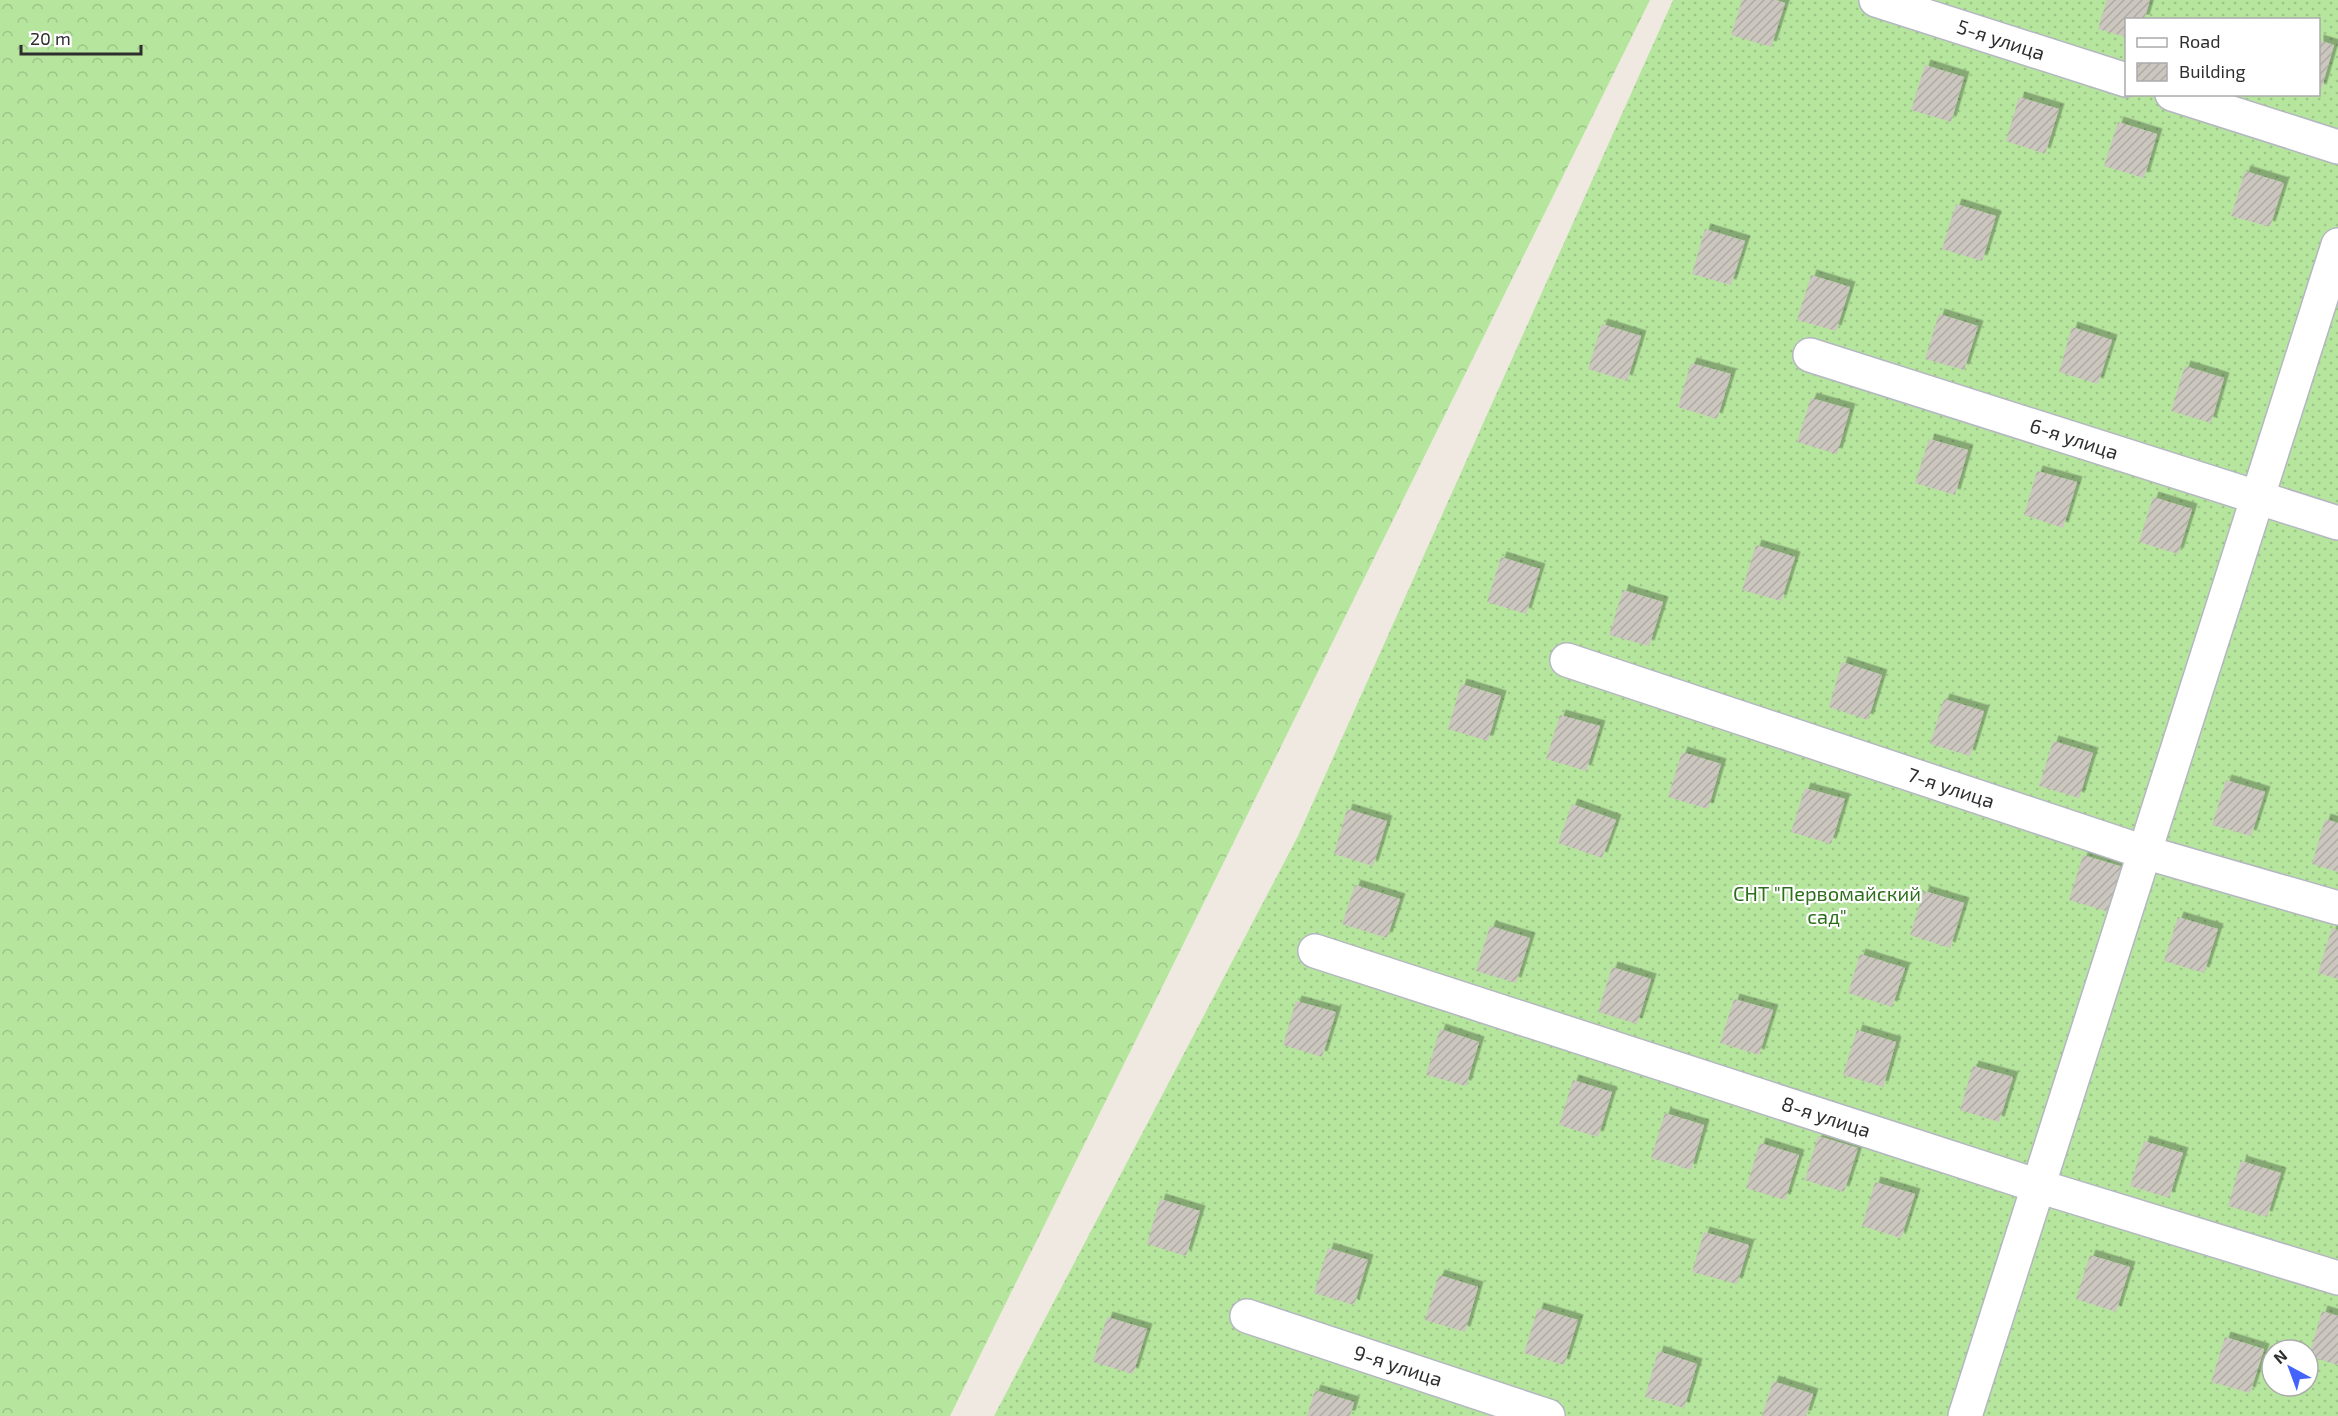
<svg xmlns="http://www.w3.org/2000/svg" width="2338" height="1416" viewBox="0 0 2338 1416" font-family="'Exo 2',sans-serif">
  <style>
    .forest { fill: url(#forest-crowns) }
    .garden { fill: url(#garden-dots); fill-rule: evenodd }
    .building { fill: url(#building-hatch); filter: url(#shadow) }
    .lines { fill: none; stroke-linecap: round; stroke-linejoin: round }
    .minor-casing { stroke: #b4b7c1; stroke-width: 36 }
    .minor { stroke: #fff; stroke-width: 33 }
    .labels { text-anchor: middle; stroke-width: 4.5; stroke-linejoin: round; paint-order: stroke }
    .street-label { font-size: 20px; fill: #2e2e2e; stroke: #fff }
    .park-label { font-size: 20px; fill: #2c6e1b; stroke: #fff }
  </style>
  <defs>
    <pattern id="forest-crowns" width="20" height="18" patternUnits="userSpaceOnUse" patternTransform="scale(1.5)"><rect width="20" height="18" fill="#b6e59e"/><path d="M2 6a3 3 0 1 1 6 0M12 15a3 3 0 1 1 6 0" fill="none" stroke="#9dc588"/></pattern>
    <pattern id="garden-dots" width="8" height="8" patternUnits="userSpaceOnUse" patternTransform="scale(1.5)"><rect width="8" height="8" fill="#b6e59e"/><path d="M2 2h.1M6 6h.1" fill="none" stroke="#9dc588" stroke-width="1.8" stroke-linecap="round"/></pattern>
    <pattern id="building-hatch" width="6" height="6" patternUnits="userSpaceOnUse" patternTransform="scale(1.5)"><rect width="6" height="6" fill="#cbc7bf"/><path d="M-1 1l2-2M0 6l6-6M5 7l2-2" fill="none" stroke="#afaba4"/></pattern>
    <filter id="shadow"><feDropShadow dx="5.5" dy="-5.5" stdDeviation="0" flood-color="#0004"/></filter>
  </defs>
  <rect width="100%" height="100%" fill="#efe9e1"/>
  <path class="forest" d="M0,0H1650L950,1416H0Z"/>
  <path class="garden" d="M1673,0H2338V1416H994L1298,836ZM2126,20H2318V94H2126ZM2272,1350H2308V1386H2272Z"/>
  <g class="building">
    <path d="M1742,0H1776L1785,3L1771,47L1731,35Z"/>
    <path d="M2107,0H2150L2144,20H2126V37L2098,29Z"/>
    <path d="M2318,40L2334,45L2321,90L2318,89Z"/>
    <path d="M1925,65L1964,77L1951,122L1911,110Z"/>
    <path d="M2019,97L2059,109L2045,154L2006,141Z"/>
    <path d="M2118,122L2157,134L2144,178L2104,166Z"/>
    <path d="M2245,171L2284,183L2270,227L2231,216Z"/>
    <path d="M1956,204L1996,216L1982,261L1942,249Z"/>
    <path d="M1705,229L1745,241L1731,285L1692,274Z"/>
    <path d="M1811,275L1850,287L1836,331L1797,320Z"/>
    <path d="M1939,314L1978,326L1964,370L1925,359Z"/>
    <path d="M1602,324L1641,336L1627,381L1588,369Z"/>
    <path d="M2072,327L2112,340L2098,384L2059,372Z"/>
    <path d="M1691,363L1731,374L1717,419L1678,407Z"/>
    <path d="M2185,366L2224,378L2211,423L2171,411Z"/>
    <path d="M1811,398L1850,409L1837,454L1797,442Z"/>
    <path d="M1929,439L1968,450L1955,495L1915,483Z"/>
    <path d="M2037,471L2077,482L2063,528L2024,515Z"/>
    <path d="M2153,497L2192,509L2178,554L2139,542Z"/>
    <path d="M1756,545L1795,557L1781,601L1742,590Z"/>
    <path d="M1501,557L1540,569L1526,614L1487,602Z"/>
    <path d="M1623,590L1663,602L1649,646L1609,635Z"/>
    <path d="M1842,662L1882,675L1868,720L1829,707Z"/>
    <path d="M1461,684L1501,696L1488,741L1448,729Z"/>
    <path d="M1944,699L1984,711L1970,756L1930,744Z"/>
    <path d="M1560,715L1600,726L1586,771L1546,759Z"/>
    <path d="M2053,741L2093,753L2079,798L2039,786Z"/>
    <path d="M1682,752L1721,764L1708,809L1668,797Z"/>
    <path d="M2226,780L2265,792L2251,836L2212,825Z"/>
    <path d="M1805,788L1845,799L1831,844L1791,832Z"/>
    <path d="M1572,804L1616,820L1602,858L1558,843Z"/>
    <path d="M1347,809L1387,821L1373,866L1334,854Z"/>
    <path d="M2325,819L2338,823V872L2312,864Z"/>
    <path d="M2083,855L2123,867L2109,912L2069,900Z"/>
    <path d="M1355,885L1400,899L1387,938L1342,924Z"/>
    <path d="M1924,891L1964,903L1950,948L1910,935Z"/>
    <path d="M2178,917L2218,929L2204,973L2164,961Z"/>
    <path d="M1490,926L1530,938L1516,983L1476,971Z"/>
    <path d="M2332,928L2338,930V979L2318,973Z"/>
    <path d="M1860,954L1905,968L1892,1007L1848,993Z"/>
    <path d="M1612,967L1651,979L1637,1024L1598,1012Z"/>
    <path d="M1734,999L1773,1010L1759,1055L1720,1043Z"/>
    <path d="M1296,1001L1336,1012L1322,1057L1283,1045Z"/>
    <path d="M1440,1029L1479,1042L1466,1086L1426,1075Z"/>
    <path d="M1857,1030L1896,1042L1883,1087L1843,1075Z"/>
    <path d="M1973,1066L2013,1077L1999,1122L1960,1110Z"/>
    <path d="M1573,1080L1612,1092L1598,1137L1559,1125Z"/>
    <path d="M1665,1113L1704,1125L1691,1170L1651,1158Z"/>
    <path d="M1818,1136L1858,1148L1844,1192L1805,1180Z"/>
    <path d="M2144,1141L2183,1153L2169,1198L2130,1186Z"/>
    <path d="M1760,1143L1799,1155L1785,1200L1746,1188Z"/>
    <path d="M2241,1161L2281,1173L2267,1217L2228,1206Z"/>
    <path d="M1875,1182L1915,1194L1901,1238L1862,1226Z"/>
    <path d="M1160,1199L1200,1211L1186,1256L1147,1244Z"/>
    <path d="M1704,1232L1749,1245L1737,1284L1692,1272Z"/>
    <path d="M1328,1248L1368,1260L1354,1305L1314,1293Z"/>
    <path d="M2090,1255L2130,1267L2116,1312L2076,1299Z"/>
    <path d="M1439,1275L1478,1287L1465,1332L1425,1320Z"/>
    <path d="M1538,1308L1578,1320L1564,1365L1524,1353Z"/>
    <path d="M2322,1311L2338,1316V1365L2309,1356Z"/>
    <path d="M1107,1317L1147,1329L1133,1374L1093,1362Z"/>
    <path d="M2225,1337L2264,1349L2250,1393L2211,1382Z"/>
    <path d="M1658,1351L1697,1364L1684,1408L1645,1397Z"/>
    <path d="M1773,1381L1813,1394L1806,1416H1762Z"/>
    <path d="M1315,1390L1354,1402L1350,1416H1307Z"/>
  </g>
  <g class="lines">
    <g class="minor-casing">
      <g id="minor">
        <path d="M1876,0L2126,80"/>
        <path d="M2172,94L2338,147"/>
        <path d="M1810,355L2338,523"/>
        <path d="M1567,660L2144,852L2338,908"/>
        <path d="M1315,951L2038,1186L2338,1278"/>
        <path d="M1247,1316L1548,1416"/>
        <path d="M1965,1416L2338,245"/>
      </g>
    </g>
    <use href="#minor" class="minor"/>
  </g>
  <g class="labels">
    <g class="street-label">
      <text transform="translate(2001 40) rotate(18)" y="7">5-я улица</text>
      <text transform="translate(2074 439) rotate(18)" y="7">6-я улица</text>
      <text transform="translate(1951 788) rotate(18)" y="7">7-я улица</text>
      <text transform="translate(1826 1117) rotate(18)" y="7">8-я улица</text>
      <text transform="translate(1398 1366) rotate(18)" y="7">9-я улица</text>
    </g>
    <g class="park-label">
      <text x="1827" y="901">СНТ "Первомайский<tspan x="1827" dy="23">сад"</tspan></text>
    </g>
  </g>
  <rect x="2125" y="18" width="195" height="78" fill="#ffffff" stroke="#ababab" stroke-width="1.5"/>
  <rect x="2137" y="38" width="30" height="9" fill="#ffffff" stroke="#ababab" stroke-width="1.5"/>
  <text x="2179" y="48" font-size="18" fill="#2e2e2e">Road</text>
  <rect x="2137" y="63" width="30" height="18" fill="url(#building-hatch)" stroke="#ababab" stroke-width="1.5"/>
  <text x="2179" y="78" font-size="18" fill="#2e2e2e">Building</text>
  <g transform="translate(2290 1368) rotate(319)"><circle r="28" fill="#ffffff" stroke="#ababab" stroke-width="1.5"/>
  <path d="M0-4.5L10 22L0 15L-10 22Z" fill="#4264fb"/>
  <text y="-9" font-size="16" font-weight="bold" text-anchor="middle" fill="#2e2e2e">N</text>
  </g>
  <path d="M21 45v9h120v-9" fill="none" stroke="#2e2e2e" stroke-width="3"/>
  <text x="30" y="45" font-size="18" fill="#2e2e2e" stroke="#ffffff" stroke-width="4.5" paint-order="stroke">20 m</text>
</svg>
